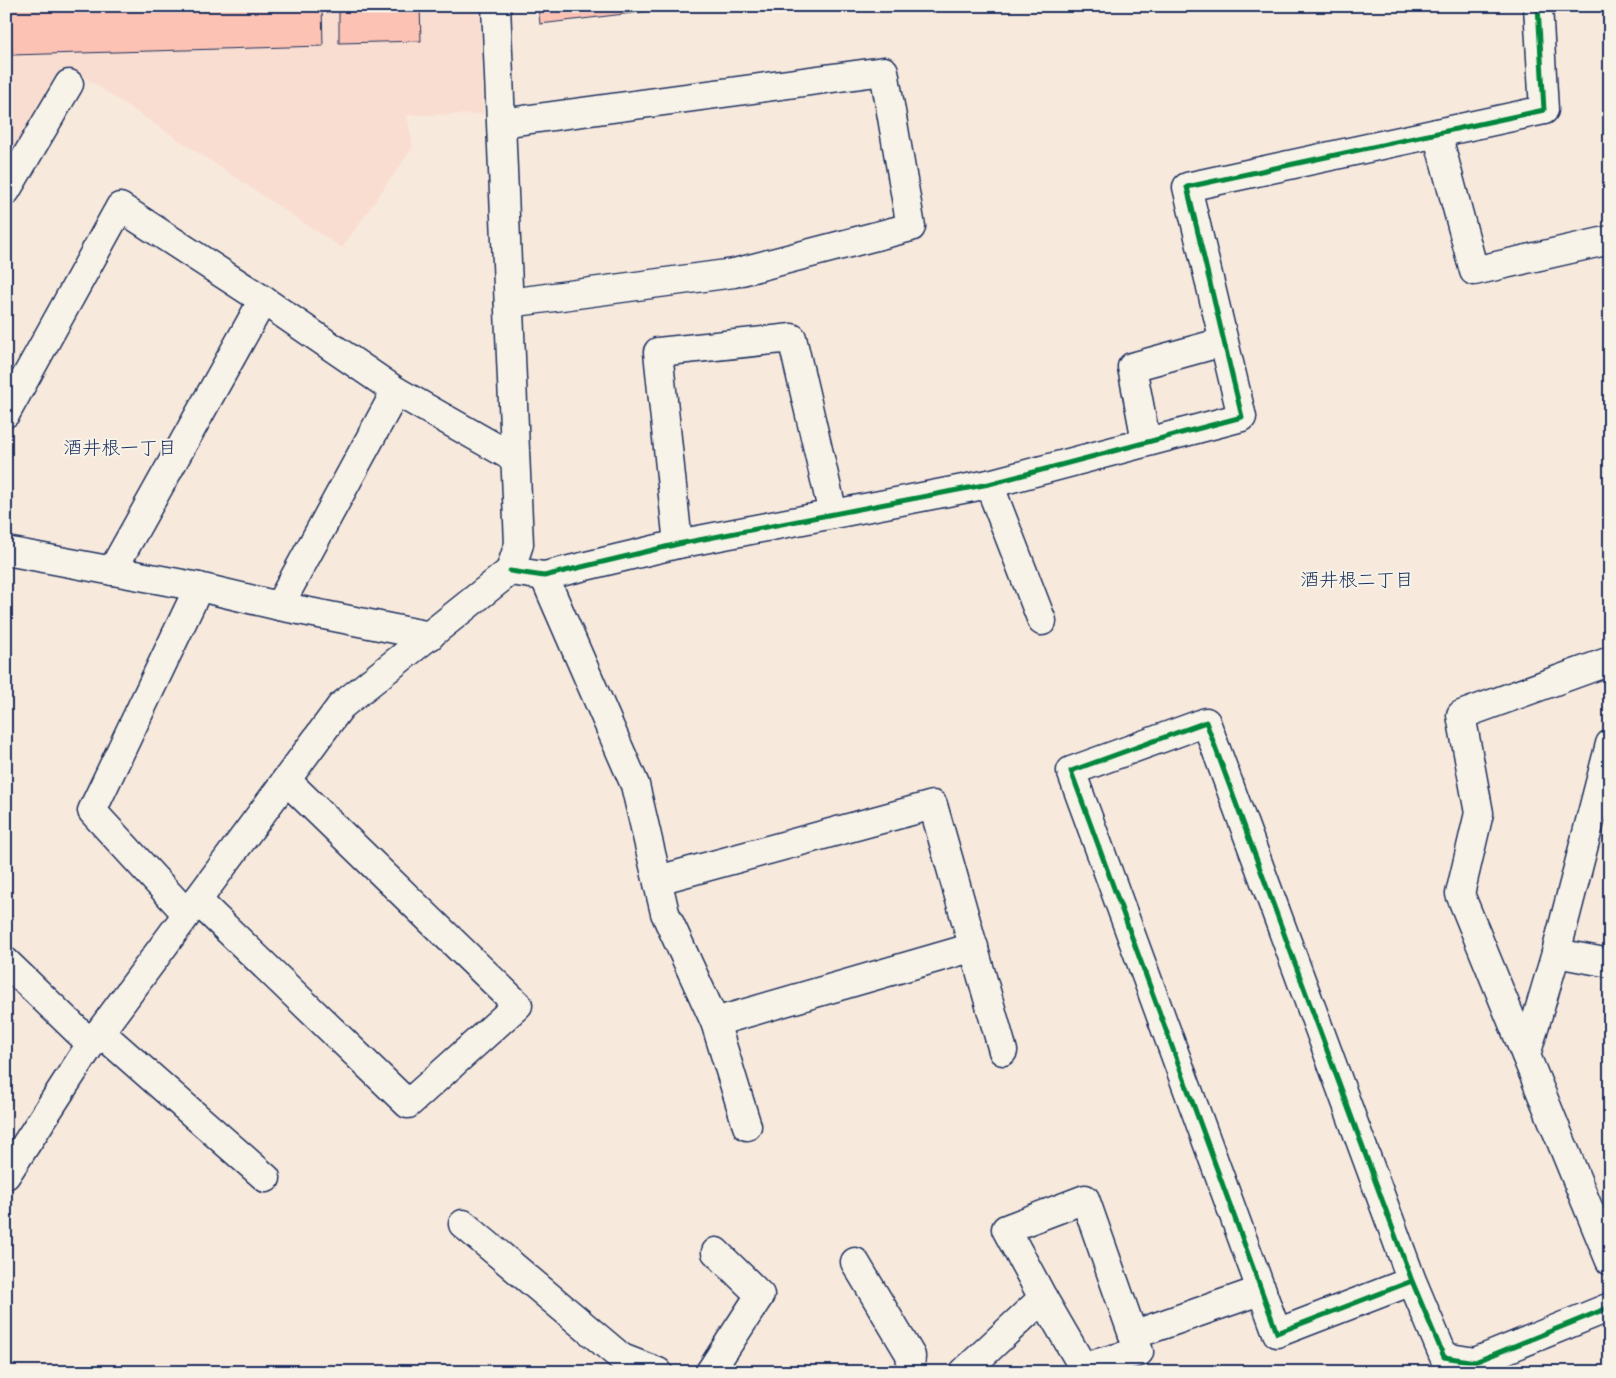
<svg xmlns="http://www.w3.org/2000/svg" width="1616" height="1378" viewBox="0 0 1616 1378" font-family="Itim,'Klee One',sans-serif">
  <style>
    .built { fill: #f9ddd0 }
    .building { fill: #fcc2b3; stroke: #1b2f5e }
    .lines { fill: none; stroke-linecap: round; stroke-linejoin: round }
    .minor-casing { stroke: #1b2f5e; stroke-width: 31 }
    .minor { stroke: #f7f3e8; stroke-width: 28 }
    .cycleway-casing { stroke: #f7f3e8; stroke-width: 8 }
    .cycleway { stroke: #00873e; stroke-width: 5 }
    .labels { text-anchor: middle; stroke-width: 4; stroke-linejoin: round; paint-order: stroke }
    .neighbourhood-label { font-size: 19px; fill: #1b2f5e; stroke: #f7f3e8 }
  </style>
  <rect width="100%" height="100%" fill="#f8e9dd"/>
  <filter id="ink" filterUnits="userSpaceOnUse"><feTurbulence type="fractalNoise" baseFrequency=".02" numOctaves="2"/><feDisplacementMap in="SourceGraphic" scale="10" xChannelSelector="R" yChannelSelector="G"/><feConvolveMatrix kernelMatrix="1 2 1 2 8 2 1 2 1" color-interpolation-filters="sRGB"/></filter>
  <g filter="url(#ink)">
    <path class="built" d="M6,6H480L483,114L407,115L413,147L342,248L69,67L6,170Z"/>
    <g class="building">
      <path d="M6,6H322L323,46L12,55L11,15H6Z"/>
      <path d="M339,6H420L421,41L339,43Z"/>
      <path d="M538,6H657L658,10L540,24Z"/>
    </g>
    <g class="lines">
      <g class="minor-casing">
        <g id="minor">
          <path d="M502,123L884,71L911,227L734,273L509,303"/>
          <path d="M1437,133L1474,271L1610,240"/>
          <path d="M6,191L69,84"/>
          <path d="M6,413L120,207L263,300L396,391L514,458"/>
          <path d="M1146,441L1132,367L1223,342"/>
          <path d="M989,484L1042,621"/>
          <path d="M678,544L658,352L792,338L833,514"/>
          <path d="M6,551L199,587L279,606L430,636"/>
          <path d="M112,571L263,300"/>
          <path d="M510,571L544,576L678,544L989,484L1242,417L1187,187L1544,110L1538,6"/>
          <path d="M544,576L635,785L665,913L715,1022L747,1126"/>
          <path d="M279,606L396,391"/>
          <path d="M1610,661L1461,715L1479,813L1460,894L1610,1261"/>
          <path d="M658,880L933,805L1003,1051"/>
          <path d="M197,900L408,1104L518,1005L286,780"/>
          <path d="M187,914L92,811L199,587"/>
          <path d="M1556,953L1610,963"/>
          <path d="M6,962L91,1044"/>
          <path d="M715,1022L974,947"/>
          <path d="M100,1032L266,1178"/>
          <path d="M1526,1055L1556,953L1610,744"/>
          <path d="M6,1175L91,1044L341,706L510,571L519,544L496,6"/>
          <path d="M1085,1199L1139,1352L1083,1367L1043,1298L1006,1229Z"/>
          <path d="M463,1224L622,1358L658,1372"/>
          <path d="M855,1262L911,1356L910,1372"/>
          <path d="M1412,1281L1277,1333L1071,771L1206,722L1412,1281L1444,1357L1475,1362L1610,1307"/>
          <path d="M1133,1335L1262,1290"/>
          <path d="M710,1372L760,1295L716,1252"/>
          <path d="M964,1372L1043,1298"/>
        </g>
      </g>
      <use href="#minor" class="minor"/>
      <g class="cycleway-casing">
        <g id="cycleway">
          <path d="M510,571L544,576L678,544L989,484L1242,417L1187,187L1544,110L1538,6"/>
          <path d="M1412,1281L1277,1333L1071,771L1206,722L1412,1281L1444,1357L1475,1362L1610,1307"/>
        </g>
      </g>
      <use href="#cycleway" class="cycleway"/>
    </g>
  </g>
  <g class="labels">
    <g class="neighbourhood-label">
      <text x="120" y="454">酒井根一丁目</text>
      <text x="1357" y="586">酒井根二丁目</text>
    </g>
  </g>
  <rect width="1616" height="1378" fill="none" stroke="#f7f3e8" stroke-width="25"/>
  <rect x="12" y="12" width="1591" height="1353" fill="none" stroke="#1b2f5e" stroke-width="2" filter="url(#ink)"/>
</svg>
